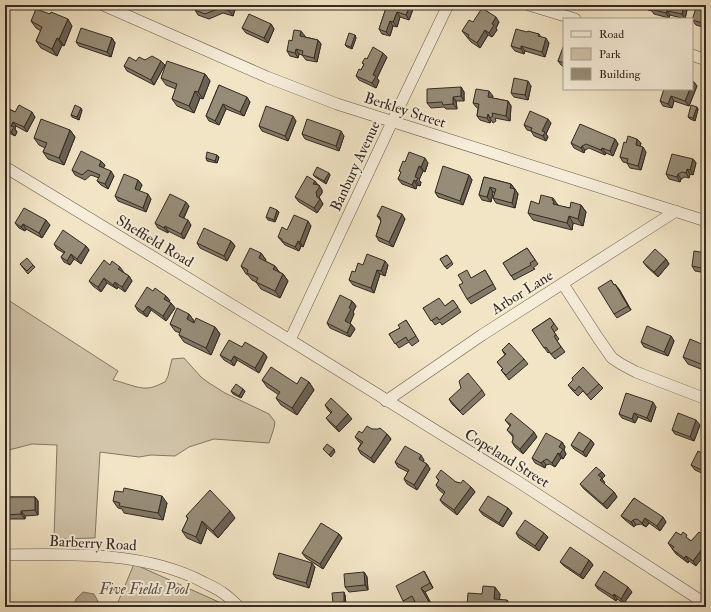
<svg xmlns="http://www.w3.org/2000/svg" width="711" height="612" viewBox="0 0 711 612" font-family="'IM FELL Double Pica',serif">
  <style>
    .green { fill: #d2c5aa; stroke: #837866 }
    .water { fill: #b1a68e; stroke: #7f7562 }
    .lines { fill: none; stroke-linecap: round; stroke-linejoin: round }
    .minor-casing { stroke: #645a4a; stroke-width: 12 }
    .minor { stroke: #f7eeda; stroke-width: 11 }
    .wall { fill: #827866; stroke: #342b21 }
    .shaded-wall { fill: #6a6253; stroke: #342b21 }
    .building { fill: #978c77; stroke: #342b21 }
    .labels { text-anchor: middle; stroke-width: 4; stroke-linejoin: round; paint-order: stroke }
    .street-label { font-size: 15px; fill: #342b21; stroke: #f7eeda }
    .park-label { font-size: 15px; font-style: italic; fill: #5c5243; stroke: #f7eeda }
  </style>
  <rect width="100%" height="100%" fill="#f2e5c6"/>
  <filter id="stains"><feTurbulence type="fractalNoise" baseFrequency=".005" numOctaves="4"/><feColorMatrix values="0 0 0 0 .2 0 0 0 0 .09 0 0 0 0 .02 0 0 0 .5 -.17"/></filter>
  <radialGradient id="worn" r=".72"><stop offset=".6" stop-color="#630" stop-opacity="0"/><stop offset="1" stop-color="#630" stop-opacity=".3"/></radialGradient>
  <g class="green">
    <path d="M5,298L118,371L113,380C123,382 138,389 147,388C153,388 160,384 165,382L168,376L172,359L184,358L201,377L209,383L225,393L269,414L275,422L274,428L269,443L214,439L189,447L175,456L151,455L139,457L100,452L95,538L54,539L57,445L32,444L5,451Z"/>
    <path d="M134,564L230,607H116Z"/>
  </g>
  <path class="water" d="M83,592L94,594L101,607H73L76,599Z"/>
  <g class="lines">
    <g class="minor-casing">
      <g id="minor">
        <path d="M103,5L267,77L337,104L706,221"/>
        <path d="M529,5L575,19"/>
        <path d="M692,55L706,60"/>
        <path d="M5,167L298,345L517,481L706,604"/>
        <path d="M563,284L598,338L612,358L621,364L636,372L706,399"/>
        <path d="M290,340L392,122L448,5"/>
        <path d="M386,401L482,335L676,211"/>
        <path d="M5,555C70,554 146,551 205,583C211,586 218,589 223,593C229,597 234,602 239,607"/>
      </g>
    </g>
    <use href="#minor" class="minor"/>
  </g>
  <g class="wall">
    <path d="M387,5L413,9L409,20L400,17L397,27L393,26L390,36L382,34L379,29Z"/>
    <path d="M645,5H688L685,19L670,15L669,18L654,14L652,11L648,10Z"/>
    <path d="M706,5V28L696,25L692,20Z"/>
    <path d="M236,6L233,16L223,13L209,19L198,15L195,10Z"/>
    <path d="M50,14L72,26L64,46L62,45L57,56L41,48L36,41L41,31L36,28L31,21Z"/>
    <path d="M473,22H499L496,28L497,30L492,37L488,35L480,48L471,42L462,31Z"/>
    <path d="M271,24L274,29L268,43L246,33L242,28Z"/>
    <path d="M527,32L539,34L541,37L549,43L545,57L525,51L524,54L515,51L511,46Z"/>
    <path d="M355,35L356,38L352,49L347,47L345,45Z"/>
    <path d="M305,36V37L318,40L321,44L317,62L306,60L302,55L299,54L298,58L290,56L287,51L292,41Z"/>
    <path d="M112,38L115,43L111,57L79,46L76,42Z"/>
    <path d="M564,47V67L561,65L558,61Z"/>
    <path d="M383,53L387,57L377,78L379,81L376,88L359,80L356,76L361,70L364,65L362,63L367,59Z"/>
    <path d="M145,60L165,65L154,85L127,71L124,66L136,61Z"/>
    <path d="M205,74L210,81L203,99L200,98L194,113L177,106L172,99L176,89L166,85L161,78Z"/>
    <path d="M693,81L697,86L689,106L674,101L672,108L663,106L660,101Z"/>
    <path d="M219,85L250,102L244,116L226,109L219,125L209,121L206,116Z"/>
    <path d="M531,86L528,100L514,97L511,93Z"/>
    <path d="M461,87L464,92V101H456L457,109H446L444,107L431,108L427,103Z"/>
    <path d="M493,96L492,98L508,101L511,106L510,121L495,118L496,121L493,123L491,120L490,123L480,120L477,116L478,108L476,107L473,103Z"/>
    <path d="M5,107L15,112L35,117L27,132L16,126L15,129L17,132L15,136L5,131Z"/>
    <path d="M698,109L695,121L690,119L688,117Z"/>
    <path d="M82,110L79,120L72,117L71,115Z"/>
    <path d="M296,121L288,141L262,131L259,126Z"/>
    <path d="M551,123L546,134L548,137L546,141L534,136L531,131L527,130L524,125Z"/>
    <path d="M70,130L75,137L64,165L48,159L43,152L45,148L39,145L34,138Z"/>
    <path d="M302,134L344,136L339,151L305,139Z"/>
    <path d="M615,139L618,144L613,156L606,153L605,155L589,148L585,150L584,153L574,148L571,143Z"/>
    <path d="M626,143H641L640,147L646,152L641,170L630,168L627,163L623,162L620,157Z"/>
    <path d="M217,155L219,157L217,163L207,161L206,158Z"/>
    <path d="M693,159L696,163L693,175L690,174L689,178L685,177L681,179L680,182L669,179L666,174Z"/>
    <path d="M101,161L105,165L103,168L114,176L108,189L101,185L97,181L99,178L91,175L85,180L75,175L72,170Z"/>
    <path d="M405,162L428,163L425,172L423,171L419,180L421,182L420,186L417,185L416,189L402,184L398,179L401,173L399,171Z"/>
    <path d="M313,175H330L326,184L315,177Z"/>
    <path d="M469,175L472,180L463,205L438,197L435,192Z"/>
    <path d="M484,177L511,184L518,194L515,208L496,203L493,198L495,192H493L491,202L482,200L479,195Z"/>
    <path d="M138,180L142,185L139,191L151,199L146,212L118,201L115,196Z"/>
    <path d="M315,181L322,190V193L319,197L320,199L323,204L317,213L299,202L295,197Z"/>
    <path d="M539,204L558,205V206L570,208L581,205L586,212L583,226L573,223L572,230L533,220L528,213Z"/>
    <path d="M189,206L184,218L191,225L184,239L168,231V233L158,228L155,223Z"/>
    <path d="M279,212L275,222L268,220L266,217Z"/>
    <path d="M377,216L405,219L393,247L379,241L376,236L381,221Z"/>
    <path d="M15,223L50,225L42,238L26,229L25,231L19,228Z"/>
    <path d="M311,226L303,247L301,246L299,251L285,245L278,237L287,230Z"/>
    <path d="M231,241L235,246L227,261L200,248L197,243Z"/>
    <path d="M54,244L86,246L89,250L81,264L74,259L70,265L64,262L61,257L64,253L57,249Z"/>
    <path d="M527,248L538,264L533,268L535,269L514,280L503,263Z"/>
    <path d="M261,253L266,260L265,261L275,266L279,272L283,274L288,281L280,298L261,289L256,282L252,280L248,275L246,274L241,266Z"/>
    <path d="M706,253V273L695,271L692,266Z"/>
    <path d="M447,255L453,264L447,269L440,259Z"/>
    <path d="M666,259L669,264L658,277L647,267L643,262Z"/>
    <path d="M20,264L33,265L35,267L28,274Z"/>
    <path d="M110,265L123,271V272L129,276L132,281L125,292L118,287L117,289L107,283L101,292L93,286L89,281Z"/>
    <path d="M388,265L385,276L380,274L374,293L353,285L349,280L355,272Z"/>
    <path d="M485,270L496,289L471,304L467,299L472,278Z"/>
    <path d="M611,280L614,285L619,289L631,310L617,318L614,314Z"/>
    <path d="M153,291L166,296L170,301L169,302L171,303L175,308L166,321L151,310L147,317L138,311L135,306Z"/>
    <path d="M453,300L461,312L442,325L440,322L435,325L423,308L445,306Z"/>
    <path d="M352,301L356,306L353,312L354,314L350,323L355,329L350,337L330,328L327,323Z"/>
    <path d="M189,314L194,321V322L215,327L220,334L211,355L184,342L179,335L180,333L175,331L170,324Z"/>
    <path d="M550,318L558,329L554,332L559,339L557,341L565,352L555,359L549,352L548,353L532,330Z"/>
    <path d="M406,320L419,341L412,346L409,342L399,348L389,334L400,328Z"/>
    <path d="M671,336L674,341L668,356L644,347L641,342Z"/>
    <path d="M706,339V371L688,364L683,357L704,345Z"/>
    <path d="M242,347L264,353L267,357L259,373L237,360L234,366L224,360L220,355Z"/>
    <path d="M502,350L524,359L528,364L509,380L501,370L503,369L497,362L505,355Z"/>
    <path d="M262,380L297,384L309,382L314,390L297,415L281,405L276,398L279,395L267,387Z"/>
    <path d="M599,384L603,388L591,400L583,391L578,396L572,390L568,385Z"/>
    <path d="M243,389L245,391L241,398L233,394L231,391Z"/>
    <path d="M482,390L485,395L463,415L452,404L449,399Z"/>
    <path d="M325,405L352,419L339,432L330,423L326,418L331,413L328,410Z"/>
    <path d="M656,407L651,422L638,417L635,423L622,418L619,414Z"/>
    <path d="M505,420L537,437L523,454L515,447L512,442L513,440V437L507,430L510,426Z"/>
    <path d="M700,425L694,441L675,434L672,430Z"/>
    <path d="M372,429L387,434L391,439L374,463L361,454L358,449L361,443L359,442L355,437L362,433Z"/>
    <path d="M591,440L594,444L586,457L574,449L571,445Z"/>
    <path d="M562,442L565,447L564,450L566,454L563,459L561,458L555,467L550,464L546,465L545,468L535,463L532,458Z"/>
    <path d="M706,455V475L695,470L691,465Z"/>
    <path d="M424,460L423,462L427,464L430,469L417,490L407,484L404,479L408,472L398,467L395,462Z"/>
    <path d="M602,472L605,476L602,479L605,483L604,484L614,492L617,497L607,509L584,489L580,484Z"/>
    <path d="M436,477L456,482L471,487L475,492L457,515L443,504L440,500L444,494L439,490L436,485L439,481Z"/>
    <path d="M5,497H35L38,501V515L25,516V519H5Z"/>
    <path d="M634,498L666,522L660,531L649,523L646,527L641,524L636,525L634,527L625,520L621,516Z"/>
    <path d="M113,501L167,503L163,520L124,513L122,509L118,508Z"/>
    <path d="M508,508L512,513L503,527L483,515L479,510Z"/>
    <path d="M186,516L235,518L218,538L207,528L201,544L187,538L182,531L188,519Z"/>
    <path d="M516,533H544L548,537L539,551L519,538Z"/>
    <path d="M339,534L342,538L323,569L306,558L302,553Z"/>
    <path d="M681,535L690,540L696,566L689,561L688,563L676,554L668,543Z"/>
    <path d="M589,560L593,565L583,579L564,566L560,562Z"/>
    <path d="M315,567L309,588L276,578L273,574Z"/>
    <path d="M424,571L433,588L425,592L433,607H418L415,601L407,605L403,601Z"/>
    <path d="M364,572L367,577L368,590L349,592L345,587Z"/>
    <path d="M595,585L632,592L624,603L617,599L616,601L598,589Z"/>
    <path d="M482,594H500L499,599L512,607H468L467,605Z"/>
    <path d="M345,595L346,604L335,605L333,603Z"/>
  </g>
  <g class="shaded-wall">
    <path d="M232,5H235L236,6L233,16L229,11Z"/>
    <path d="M410,5L413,9L409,20L406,15Z"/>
    <path d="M684,5H688L685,19L682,14Z"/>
    <path d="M667,11L670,15L669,18L666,13Z"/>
    <path d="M397,12L400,17L397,27L393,22Z"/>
    <path d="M496,17L499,22L496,28L497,30L492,37L489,33L492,24Z"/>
    <path d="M68,19L72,26L64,46L59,39Z"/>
    <path d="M390,21L393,26L390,36L386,32Z"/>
    <path d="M271,24L274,29L268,43L264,38Z"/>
    <path d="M485,30L488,35L480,48L477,43Z"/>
    <path d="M301,31L305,36L304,41L300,36Z"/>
    <path d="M355,35L356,38L352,49L351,47Z"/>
    <path d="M57,38L62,45L57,56L52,49Z"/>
    <path d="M112,38L115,43L111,57L107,52Z"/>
    <path d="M546,38L549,43L545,57L542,52Z"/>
    <path d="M318,40L321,44L317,62L314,58Z"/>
    <path d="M521,46L525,51L524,54L521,49Z"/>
    <path d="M296,49L299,54L298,58L295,53Z"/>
    <path d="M383,53L387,57L377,78L379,81L376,88L372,83L373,75Z"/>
    <path d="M161,61L165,65L154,85L151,80Z"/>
    <path d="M205,74L210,81L203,99L198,92Z"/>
    <path d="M528,81L531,86L528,100L525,95Z"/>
    <path d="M693,81L697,86L689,106L685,101L690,89H692V84Z"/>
    <path d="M461,87L464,92V101L461,96Z"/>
    <path d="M195,91L200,98L194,113L189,106Z"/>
    <path d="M489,91L493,96L491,102L488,97Z"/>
    <path d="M671,96L674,101L672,108L668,104Z"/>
    <path d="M247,97L250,102L244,116L240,112Z"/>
    <path d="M453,97L456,101L457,109L453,104Z"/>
    <path d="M508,101L511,106L510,121L506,116Z"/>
    <path d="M223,104L226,109L219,125L215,121Z"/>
    <path d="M697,107L698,109L695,121L693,118Z"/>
    <path d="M81,108L82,110L79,120L77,117Z"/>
    <path d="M32,112L35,117L27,132L24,127Z"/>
    <path d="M488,114L491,120L490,123L487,118Z"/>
    <path d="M293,116L296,121L288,141L285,136Z"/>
    <path d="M548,119L551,123L546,134L548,137L546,141L543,136L542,131Z"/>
    <path d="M13,122L16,126L15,129L17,132L15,136L11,132V126Z"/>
    <path d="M70,130L75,137L64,165L59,158Z"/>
    <path d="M341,131L344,136L339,151L336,146Z"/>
    <path d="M615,139L618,144L613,156L610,151Z"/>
    <path d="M637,139L641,143L639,150L636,145Z"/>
    <path d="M582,146L585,150L584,153L581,148Z"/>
    <path d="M643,147L646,152L641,170L638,166Z"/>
    <path d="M602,148L606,153L605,155L601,150Z"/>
    <path d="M217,155L219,157L217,163L215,161Z"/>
    <path d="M425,158L428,163L425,172L421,167Z"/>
    <path d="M693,159L696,163L693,175L690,170Z"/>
    <path d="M101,161L105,165L102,171L99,166Z"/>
    <path d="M419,166L423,171L419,180L421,182L420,186L416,181L415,177Z"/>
    <path d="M687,169L690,174L689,178L686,173Z"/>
    <path d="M111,171L114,176L108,189L105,184Z"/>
    <path d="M329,173L330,175L326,184L324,181Z"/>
    <path d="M678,174L681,179L680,182L677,177Z"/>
    <path d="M469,175L472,180L463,205L460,201Z"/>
    <path d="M138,180L142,185L138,194L135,189Z"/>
    <path d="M414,180L417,185L416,189L412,185Z"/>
    <path d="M315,181L318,186L313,184Z"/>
    <path d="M511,184L515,189L513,193L510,188Z"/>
    <path d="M319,185L322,190V193L319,197L320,199L323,204L317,213L314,208L317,197L316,192Z"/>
    <path d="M490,187L493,192L491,202L487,197Z"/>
    <path d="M515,189L518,194L515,208L512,203Z"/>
    <path d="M148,194L151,199L146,212L143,208Z"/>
    <path d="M553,198L558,205L559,208L553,204L552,200Z"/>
    <path d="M186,202L189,206L182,220L179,216Z"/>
    <path d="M581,205L586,212L583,226L578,219Z"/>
    <path d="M277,210L279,212L275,222L274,220Z"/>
    <path d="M402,214L405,219L393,247L389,242Z"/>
    <path d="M569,216L573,223L572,230L567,223Z"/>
    <path d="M46,220L50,225L42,238L39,233Z"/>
    <path d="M188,220L191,225L184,239L181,234Z"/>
    <path d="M308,221L311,226L303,247L300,242Z"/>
    <path d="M23,224L26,229L25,231L21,227Z"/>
    <path d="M165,226L168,231V233L164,228Z"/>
    <path d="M231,241L235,246L227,261L224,256Z"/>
    <path d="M298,241L301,246L299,251L295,247Z"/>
    <path d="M86,246L89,250L81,264L77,259Z"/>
    <path d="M261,253L266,260L264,265L259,258Z"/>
    <path d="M71,254L74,259L70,265L67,261Z"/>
    <path d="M666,259L669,264L658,277L654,272Z"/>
    <path d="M385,261L388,265L385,276L381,271Z"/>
    <path d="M275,266L280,273L273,269Z"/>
    <path d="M120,267L123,271L122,274L118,269Z"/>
    <path d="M377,270L380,274L374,293L371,288Z"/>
    <path d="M283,274L288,281L280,298L275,291Z"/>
    <path d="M129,276L132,281L125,292L122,287Z"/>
    <path d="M104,278L107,283L101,292L98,287Z"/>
    <path d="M115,282L118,287L117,289L113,285Z"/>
    <path d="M615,284L619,289L631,310L628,306Z"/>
    <path d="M166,296L170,301L168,303L164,299Z"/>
    <path d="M352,301L356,306L353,312L354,314L349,326L345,321L349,308Z"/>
    <path d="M171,303L175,308L166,321L163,316Z"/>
    <path d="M148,306L151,310L147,317L143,312Z"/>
    <path d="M189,314L194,321L192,326L187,319Z"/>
    <path d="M351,324L355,329L350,337L347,333Z"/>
    <path d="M215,327L220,334L211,355L206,348Z"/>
    <path d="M671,336L674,341L668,356L664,352Z"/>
    <path d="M264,353L267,357L259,373L255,368Z"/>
    <path d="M234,356L237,360L234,366L231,361Z"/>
    <path d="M309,382L314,390L297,415L292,408Z"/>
    <path d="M243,389L245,391L241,398L239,396Z"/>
    <path d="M653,402L656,407L651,422L647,418Z"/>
    <path d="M634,413L638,417L635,423L632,419Z"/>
    <path d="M348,414L352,419L339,432L336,427Z"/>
    <path d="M696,420L700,425L694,441L690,437Z"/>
    <path d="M534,432L537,437L523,454L520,449Z"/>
    <path d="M387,434L391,439L374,463L371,458Z"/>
    <path d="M591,440L594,444L586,457L583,452Z"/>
    <path d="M562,442L565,447L564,450L566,454L563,459L560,454L559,447Z"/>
    <path d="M334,449L335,452L331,457L329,455Z"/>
    <path d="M558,453L561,458L555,467L552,463Z"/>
    <path d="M421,455L424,460L422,464L419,459Z"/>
    <path d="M543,461L546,465L545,468L541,463Z"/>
    <path d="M427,464L430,469L417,490L414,485Z"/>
    <path d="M706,465V474L704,471Z"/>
    <path d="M602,472L605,476L602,479L605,483L603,485L600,480L598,475Z"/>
    <path d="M471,487L475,492L457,515L454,510Z"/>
    <path d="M614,492L617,497L607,509L603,504Z"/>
    <path d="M162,496L167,503L163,520L158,513Z"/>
    <path d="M35,497L38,501V515L35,510Z"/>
    <path d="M508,508L512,513L503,527L499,523Z"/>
    <path d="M21,511L25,516V519L21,514Z"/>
    <path d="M230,511L235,518L218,538L213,531Z"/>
    <path d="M663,517L666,522L660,531L657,526Z"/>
    <path d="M645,518L649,523L646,527L642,523Z"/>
    <path d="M633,520L636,525L634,527L631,522Z"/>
    <path d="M202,521L207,528L201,544L196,537Z"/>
    <path d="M544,533L548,537L539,551L535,546Z"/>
    <path d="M339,534L342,538L323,569L320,564Z"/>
    <path d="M706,544V553L696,566L693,561Z"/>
    <path d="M686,556L689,561L688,563L684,558Z"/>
    <path d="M589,560L593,565L583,579L580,575Z"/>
    <path d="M312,563L315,567L309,588L306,583Z"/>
    <path d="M424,571L427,576L433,588L430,583Z"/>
    <path d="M364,572L367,577L368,590L365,585Z"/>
    <path d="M495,587L500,594L499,606L494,599Z"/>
    <path d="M628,587L632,592L624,603L621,599Z"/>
    <path d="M421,588L425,592L433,607L430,604Z"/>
    <path d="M344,592L345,595L346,604L344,602Z"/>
    <path d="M614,594L617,599L616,601L613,596Z"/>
    <path d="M507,600L512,607H506Z"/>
    <path d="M12,603L14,607H11Z"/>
  </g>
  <g class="building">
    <path d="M197,5H232L229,11L220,8L205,14L195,10Z"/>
    <path d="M387,5H410L406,15L397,12L393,22L390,21L386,32L379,29Z"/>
    <path d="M645,5H684L682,14L667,11L666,13L650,9L651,7Z"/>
    <path d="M697,5H706V24L692,20Z"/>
    <path d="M482,8L496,17L492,24L494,25L489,33L485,30L477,43L468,37L469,35L462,31L469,20L473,22Z"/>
    <path d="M36,9L50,14L51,12L68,19L59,39L57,38L52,49L36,41L42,27L31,21Z"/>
    <path d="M249,14L271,24L264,38L242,28Z"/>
    <path d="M81,28L112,38L107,52L76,42Z"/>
    <path d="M516,29L527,32L528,31L539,34L538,36L546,38L542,52L521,46V49L511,46Z"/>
    <path d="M294,30L301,31L300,36L318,40L314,58L302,55L303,51L296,49L295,53L287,51L289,40L292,41Z"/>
    <path d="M349,33L355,35L351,47L345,45Z"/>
    <path d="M373,47L383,53L373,75L376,76L372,83L356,76L359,69L361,70L364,64L362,63L365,58L367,59Z"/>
    <path d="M563,47H564V63L558,61Z"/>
    <path d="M152,56L161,61L151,80L124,66L129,57L136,61L139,57L145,60Z"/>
    <path d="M167,61L205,74L198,92L195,91L189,106L172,99L177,84L161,78Z"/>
    <path d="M514,78L528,81L525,95L511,93Z"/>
    <path d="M219,85L247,97L240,112L223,104L215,121L206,116Z"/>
    <path d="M461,87V96L453,97V104L443,105L442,102L427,103V89Z"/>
    <path d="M476,89L489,91L488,97L508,101L506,116L492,113L493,116L490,118L488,114L487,118L477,116L479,104L473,103Z"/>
    <path d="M664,89H690L685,101L671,96L668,104L660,101Z"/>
    <path d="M706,95V104L703,103Z"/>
    <path d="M19,105L32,112L24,127L13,122L11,126L14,127L11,132L5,128V107L15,112Z"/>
    <path d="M75,105L81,108L77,117L71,115Z"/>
    <path d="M691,105L697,107L693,118L688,117Z"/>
    <path d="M266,106L293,116L285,136L259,126Z"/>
    <path d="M530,111L548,119L542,131L545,132L543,136L531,131L532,128L524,125Z"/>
    <path d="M41,119L70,130L59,158L43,152L47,143L34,138Z"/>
    <path d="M307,119L341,131L336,146L302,134Z"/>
    <path d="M580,124L615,139L610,151L602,148L601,150L586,144L582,146L581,148L571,143Z"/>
    <path d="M628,136L637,139L636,145L643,147L638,166L627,163L628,159L620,157L624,142L626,143Z"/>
    <path d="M81,151L101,161L99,166L111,171L105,184L97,181L100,175L88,170L82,175L72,170Z"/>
    <path d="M207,152L217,155L215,161L206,158Z"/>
    <path d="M409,152L425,158L421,167L419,166L415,177L418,178L416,181L414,180L412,185L398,179L401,172L399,171L403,161L405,162Z"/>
    <path d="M672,154L693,159L690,170L687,169L686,173L682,172L678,174L677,177L666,174Z"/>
    <path d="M443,166L469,175L460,201L435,192Z"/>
    <path d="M317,167L329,173L324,181L313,175Z"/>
    <path d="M124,174L138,180L135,189L148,194L143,208L115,196Z"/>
    <path d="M307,176L315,181L313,184L319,185V188L316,192L317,197L320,199L314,208L295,197Z"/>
    <path d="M484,177L511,184L510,188L515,189L512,203L493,198L496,189L490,187L487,197L479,195Z"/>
    <path d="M170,194L186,202L179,216L188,220L181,234L165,226L164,228L155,223Z"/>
    <path d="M541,195L553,198L552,200L554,201L553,204L570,208L571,202L581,205L578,219L569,216L567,223L528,213L531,201L539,204Z"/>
    <path d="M382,206L402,214L389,242L376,236L381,221L380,217L377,216Z"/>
    <path d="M270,207L277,210L274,220L266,217Z"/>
    <path d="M24,208L46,220L39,233L23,224L21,227L15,223Z"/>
    <path d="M294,215L308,221L300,242L298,241L295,247L282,241V239L278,237L282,227L287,230Z"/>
    <path d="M204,228L231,241L224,256L197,243Z"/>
    <path d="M63,230L86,246L77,259L71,254L67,261L61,257L65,252L54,244Z"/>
    <path d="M250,248L261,253L259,258L275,266L273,269L283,274L275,291L256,282L258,278L247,273L248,270L241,266Z"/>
    <path d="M527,248L535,260L530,263L531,265L511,276L503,263Z"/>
    <path d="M655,249L666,259L654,272L643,262Z"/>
    <path d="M694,251L706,253V269L692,266Z"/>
    <path d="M367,254L385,261L381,271L377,270L371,288L349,280L352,271L355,272L358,263L363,265Z"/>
    <path d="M447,255L452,262L445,267L440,259Z"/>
    <path d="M27,258L33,265L27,271L20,264Z"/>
    <path d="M104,260L110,265L112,261L120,267L118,269L129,276L122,287L115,282L113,285L104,278L98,287L89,281Z"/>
    <path d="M467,270L471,278L485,270L493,284L467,299L459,285L463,283L458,275Z"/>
    <path d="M611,280L614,285L615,284L628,306L614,314L598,288Z"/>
    <path d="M147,287L153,291L155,288L166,296L164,299L171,303L163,316L148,306L143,312L135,306Z"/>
    <path d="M340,295L352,301L349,308L351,309L345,321L351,324L347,333L327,323Z"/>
    <path d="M439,298L445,306L453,300L458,307L439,320L437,317L431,321L423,308Z"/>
    <path d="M177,308L189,314L187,319L194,323L196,318L215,327L206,348L179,335L181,329L170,324Z"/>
    <path d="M550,318L554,324L551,327L556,335L554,336L561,347L551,354L546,347L544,348L532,330Z"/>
    <path d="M406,320L416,336L408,341L406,337L395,344L389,334L400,328L398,325Z"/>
    <path d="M647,326L671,336L664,352L641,342Z"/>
    <path d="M690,339L704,345L706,339V366L683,357Z"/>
    <path d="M229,340L242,347L245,342L264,353L255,368L234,356L231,361L220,355Z"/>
    <path d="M509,343L524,359L506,375L501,370L503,369L497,362L506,354L502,350Z"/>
    <path d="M271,367L297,384L301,377L309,382L292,408L276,398L280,392L262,380Z"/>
    <path d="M583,367L599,384L587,395L579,386L575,391L568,385L573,380L572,378Z"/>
    <path d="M468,373L482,390L460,411L449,399L461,388L459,381Z"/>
    <path d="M236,384L243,389L239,396L231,391Z"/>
    <path d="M626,393L653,402L647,418L634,413L632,419L619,414Z"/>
    <path d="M331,398L348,414L336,427L326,418L332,412L325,405Z"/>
    <path d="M511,413L534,432L520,449L512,442L513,440V435L507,430L511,425L505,420Z"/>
    <path d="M678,413L696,420L690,437L672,430Z"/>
    <path d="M367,426L372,429H378L380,428L387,434L371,458L358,449L363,442L355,437L359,431L362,433Z"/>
    <path d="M579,432L591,440L583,452L571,445Z"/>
    <path d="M546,433L562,442L559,447L563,449L560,454L558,453L552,463L547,459L543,461L541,463L532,458Z"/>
    <path d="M327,444L334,449L329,455L323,449Z"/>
    <path d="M405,446L421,455L419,459L427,464L414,485L404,479L409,470L395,462Z"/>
    <path d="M698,451L706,455V465L704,471L691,465Z"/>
    <path d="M596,467L602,472L598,475L602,478L600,480L614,492L603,504L580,484Z"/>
    <path d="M441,470L456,482L461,483L463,480L471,487L454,510L440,500L445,492L436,485L439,480L436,477Z"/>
    <path d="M124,488L162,496L158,513L119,506L120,503L113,501L115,491L123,492Z"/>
    <path d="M210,490L230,511L213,531L202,521L196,537L182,531L188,518L186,516Z"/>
    <path d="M488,496L508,508L499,523L479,510Z"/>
    <path d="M5,497H35V510L21,511V514L5,515Z"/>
    <path d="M634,498L663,517L657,526L645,518L642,523L637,519L633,520L631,522L621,516Z"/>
    <path d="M525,520L544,533L535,546L516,533Z"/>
    <path d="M321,523L339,534L320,564L302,553Z"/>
    <path d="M676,532L681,535L683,532L687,535L686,537L691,541L699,532L706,537V544L693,561L686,556L684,558L672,549L674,547L668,543Z"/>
    <path d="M570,547L589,560L580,575L560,562Z"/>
    <path d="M279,553L312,563L306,583L273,574Z"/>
    <path d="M424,571L430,583L421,588L430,604L425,607H418L412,596L403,601L396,586Z"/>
    <path d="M604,571L628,587L621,599L614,594L613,596L595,585Z"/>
    <path d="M364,572L365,585L345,587L344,574Z"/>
    <path d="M483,586L495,587L494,599L507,600L506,607H478V606L467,605L468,593L482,594Z"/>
    <path d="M344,592V602L333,603L332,593Z"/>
    <path d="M5,602L12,603L11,607H5Z"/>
    <path d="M644,603L649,607H641Z"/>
  </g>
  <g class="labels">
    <g class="street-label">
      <text transform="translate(405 110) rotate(18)" y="5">Berkley Street</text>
      <text transform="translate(355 166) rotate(-65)" y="5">Banbury Avenue</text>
      <text transform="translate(155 241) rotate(31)" y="5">Sheffield Road</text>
      <text transform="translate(522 292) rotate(-32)" y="5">Arbor Lane</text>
      <text transform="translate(507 458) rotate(32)" y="5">Copeland Street</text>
      <text transform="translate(93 543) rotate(3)" y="5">Barberry Road</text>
    </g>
    <g class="park-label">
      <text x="144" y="594">Five Fields Pool</text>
    </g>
  </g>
  <rect width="711" height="612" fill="none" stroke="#f2e5c6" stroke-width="20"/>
  <rect x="6" y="6" width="699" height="600" fill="none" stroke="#342b21" stroke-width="2"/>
  <rect x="10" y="10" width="691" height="592" fill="none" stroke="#342b21"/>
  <rect x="563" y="18" width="130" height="72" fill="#f7eeda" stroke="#a9a090"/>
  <rect x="571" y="31" width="20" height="6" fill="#f7eeda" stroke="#a9a090"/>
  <text x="599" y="38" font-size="12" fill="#342b21">Road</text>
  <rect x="571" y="48" width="20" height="12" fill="#d2c5aa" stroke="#a9a090"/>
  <text x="599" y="58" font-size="12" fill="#342b21">Park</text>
  <rect x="571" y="68" width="20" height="12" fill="#978c77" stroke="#a9a090"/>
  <text x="599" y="78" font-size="12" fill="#342b21">Building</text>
  <rect width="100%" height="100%" filter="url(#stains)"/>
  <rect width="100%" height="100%" fill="url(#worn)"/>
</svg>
